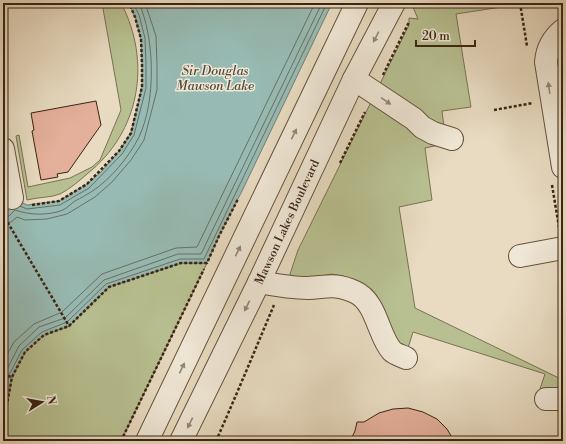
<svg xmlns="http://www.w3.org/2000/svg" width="566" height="444" viewBox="0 0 566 444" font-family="'Libre Bodoni',serif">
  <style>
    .green { fill: #b8c091; stroke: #797252 }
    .water { fill: #97bbb4; stroke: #727f74 }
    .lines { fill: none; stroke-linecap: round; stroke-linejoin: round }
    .shore { stroke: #687064; stroke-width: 1 }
    .building { fill: #e4b09b; stroke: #3a2413 }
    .minor-casing { stroke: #66523e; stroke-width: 24 }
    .path { stroke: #3a2413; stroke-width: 2.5; stroke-dasharray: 3 2; stroke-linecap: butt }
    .minor { stroke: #f0e8d7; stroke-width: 22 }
    .oneway { fill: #958675 }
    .labels { text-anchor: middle; stroke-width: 3; stroke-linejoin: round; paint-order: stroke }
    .street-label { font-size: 12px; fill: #3a2413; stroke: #f0e8d7 }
    .water-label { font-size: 13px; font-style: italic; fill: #514a3b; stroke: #f0e8d7 }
  </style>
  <rect width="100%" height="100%" fill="#e8dbc1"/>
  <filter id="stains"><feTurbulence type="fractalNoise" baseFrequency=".005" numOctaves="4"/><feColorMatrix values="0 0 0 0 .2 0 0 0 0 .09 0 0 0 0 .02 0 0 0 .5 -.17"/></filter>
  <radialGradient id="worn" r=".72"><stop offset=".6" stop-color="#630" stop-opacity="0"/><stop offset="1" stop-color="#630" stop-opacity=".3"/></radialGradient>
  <g class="green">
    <path d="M102,3H121C152,62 140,132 87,174C79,181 70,189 60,194C50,198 37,197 27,200L16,136L19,135L28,187L70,178L92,167L100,160L121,110Z"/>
    <path d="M415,3H507L508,6L456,14L471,107L442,111L444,127L439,145L425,148L432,200L399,207L415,308L563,380V393L540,389L545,374L413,332L408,348L404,347L398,342L356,281L343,276L331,274L309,279H294L290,274L298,250L409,25V18L418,19L413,7Z"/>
    <path d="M181,263H207L121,441H4L3,426L7,399L12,377L25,352L44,335L69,326L109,287Z"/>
  </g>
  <path class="water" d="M129,3H332L243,189L219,236L207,263H181L109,287L69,326L44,335L25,352L12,377L3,426V211L12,198L27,205L59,201L87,184L102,171L119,151L131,133L142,87V64L141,39L135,17Z"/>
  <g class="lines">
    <g class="shore">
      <path d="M20,206L27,209L60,205L89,188L122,154L134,135L146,88V64L145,38L139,15L133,3"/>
      <path d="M3,217L9,216L15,210C29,215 48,216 63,210C67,208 71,204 75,201C81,198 86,195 91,192C110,180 129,157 139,137C156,101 155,39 139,3"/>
      <path d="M3,223L11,222L17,217L25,220L47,219L67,214L95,197L112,182L131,160L144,140L157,90V64L156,36L145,3"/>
      <path d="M3,362L14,342L34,324L62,312L102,274L176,248L197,247L315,3"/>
      <path d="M3,377L19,346L39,327L65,318L104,280L178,254H201L322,3"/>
      <path d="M3,397L9,375L22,350L42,332L67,322L106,284L180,259H204L327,3"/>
    </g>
  </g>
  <g class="building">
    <path d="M96,101L101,125L89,142L68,172L57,174L58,177L41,180L32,131L34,130L31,113Z"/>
    <path d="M408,408L423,412L437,419L447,429L454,441H350L355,431L357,422H364L379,413L393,409Z"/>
  </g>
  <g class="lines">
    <g class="minor-casing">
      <g id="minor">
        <path d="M563,30C552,39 547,49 546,62L563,167"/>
        <path d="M354,79L414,119L422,127L433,133L452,139"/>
        <path d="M3,149L12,198"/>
        <path d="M520,256L563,248"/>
        <path d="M259,282C275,285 291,288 308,288C328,287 335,283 355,292C377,302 378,336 392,351C395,354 402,356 406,358"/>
        <path d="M546,399H563"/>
        <path d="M147,441L357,3"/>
        <path d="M181,441L259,282L354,79L394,3"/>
      </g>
    </g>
    <g class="path">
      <path d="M520,3L527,46"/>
      <path d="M383,75L409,22"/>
      <path d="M494,110L533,103"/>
      <path d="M340,163L365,112"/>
      <path d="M552,185L559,227"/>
      <path d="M32,205L59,201L87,184L119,151L131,133L142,87V64L141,39L135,17L129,3"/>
      <path d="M5,218L69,326"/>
      <path d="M559,270L563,299"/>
      <path d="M3,375L12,377"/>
      <path d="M3,426L12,377L25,352L44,335L69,326L109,287L181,263H207L219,236L238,199"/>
      <path d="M3,434L4,441"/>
      <path d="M121,441L204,269"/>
      <path d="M216,441C236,396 255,350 274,305"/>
    </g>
    <use href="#minor" class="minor"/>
  </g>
  <defs><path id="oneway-solid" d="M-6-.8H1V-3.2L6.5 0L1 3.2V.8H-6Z"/></defs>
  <g class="oneway">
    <use href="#oneway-solid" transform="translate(376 37) rotate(118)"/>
    <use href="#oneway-solid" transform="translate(549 88) rotate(-98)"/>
    <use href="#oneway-solid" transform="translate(386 101) rotate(34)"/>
    <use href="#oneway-solid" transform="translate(294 134) rotate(-64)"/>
    <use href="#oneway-solid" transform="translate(238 251) rotate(-64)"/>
    <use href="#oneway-solid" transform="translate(247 306) rotate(116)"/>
    <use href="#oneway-solid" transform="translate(182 368) rotate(-64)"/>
    <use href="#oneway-solid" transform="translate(190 423) rotate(116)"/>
  </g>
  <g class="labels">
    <g class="street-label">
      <text transform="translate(287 222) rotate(-65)" y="4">Mawson Lakes Boulevard</text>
    </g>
    <g class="water-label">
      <text x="215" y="75">Sir Douglas<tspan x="215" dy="15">Mawson Lake</tspan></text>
    </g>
  </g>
  <rect width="566" height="444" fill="none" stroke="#e8dbc1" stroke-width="16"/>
  <rect x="4" y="4" width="558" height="436" fill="none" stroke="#3a2413" stroke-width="2"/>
  <rect x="8" y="8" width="550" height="428" fill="none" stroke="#3a2413"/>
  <g transform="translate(42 402) rotate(79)" stroke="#f0e8d7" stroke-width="3" paint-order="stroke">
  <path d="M0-3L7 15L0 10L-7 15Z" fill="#3a2413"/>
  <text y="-6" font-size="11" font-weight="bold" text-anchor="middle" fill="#3a2413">N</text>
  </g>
  <path d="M416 40v6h59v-6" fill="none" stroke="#3a2413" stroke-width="2"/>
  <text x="422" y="40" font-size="12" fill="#3a2413" stroke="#f0e8d7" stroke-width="3" paint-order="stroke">20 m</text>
  <rect width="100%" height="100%" filter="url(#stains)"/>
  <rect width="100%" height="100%" fill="url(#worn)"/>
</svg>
